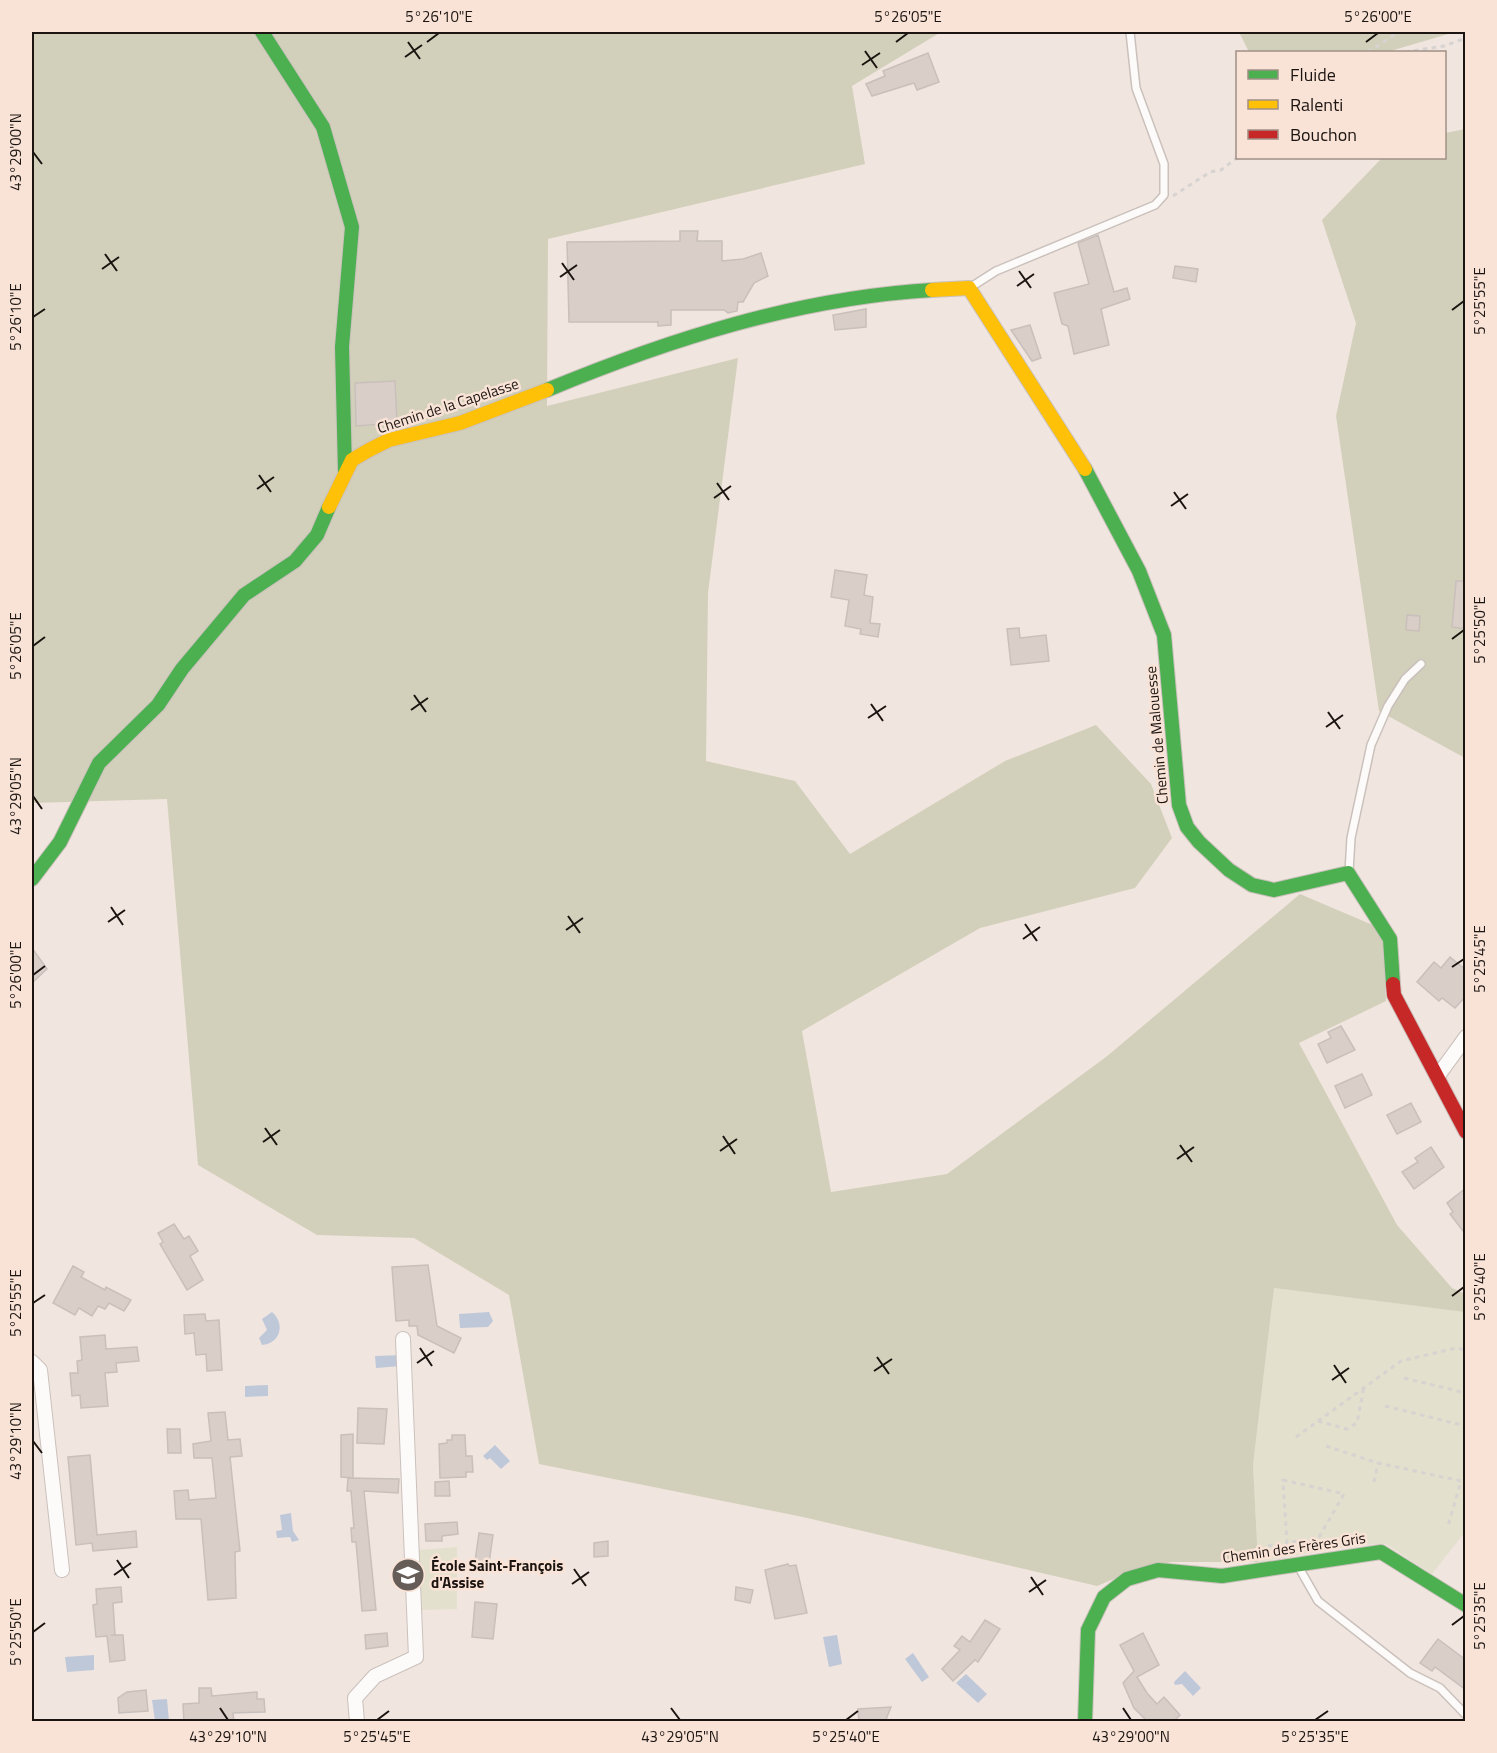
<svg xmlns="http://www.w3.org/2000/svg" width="1497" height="1753" viewBox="0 0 1497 1753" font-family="'Titillium Web',sans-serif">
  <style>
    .green { fill: #e3e0cd }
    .forest { fill: #d2d0bb }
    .water { fill: #bfc8d9 }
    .building { fill: #d9cec8; stroke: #c9c0bb; stroke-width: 1.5 }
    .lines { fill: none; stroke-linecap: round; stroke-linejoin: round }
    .lane-casing { stroke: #cac1bc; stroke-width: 10 }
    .street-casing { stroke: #cac1bc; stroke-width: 16 }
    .fast-casing { stroke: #cac1bc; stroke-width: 16 }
    .slow-casing { stroke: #cac1bc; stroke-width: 16 }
    .jam-casing { stroke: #cac1bc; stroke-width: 16 }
    .path { stroke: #d7d3d1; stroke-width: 3; stroke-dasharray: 4.5 4.5; stroke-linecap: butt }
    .lane { stroke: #fdfbfa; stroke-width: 7 }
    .street { stroke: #fdfbfa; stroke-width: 14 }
    .fast { stroke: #4caf50; stroke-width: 14 }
    .slow { stroke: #ffc107; stroke-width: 14 }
    .jam { stroke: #c62828; stroke-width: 14 }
    .ticks { fill: none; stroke: #1b1410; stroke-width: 2 }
    .labels { text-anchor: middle; stroke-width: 5; stroke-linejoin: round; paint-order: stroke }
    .street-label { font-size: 15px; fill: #1b1410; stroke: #f9e3d7 }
    .poi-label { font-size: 15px; font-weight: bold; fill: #1b1410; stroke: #f9e3d7; text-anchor: start }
    .neatline { fill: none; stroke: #1b1410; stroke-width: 2 }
    .ticks-label { font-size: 15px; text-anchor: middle; fill: #1b1410 }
  </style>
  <rect width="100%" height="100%" fill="#f1e5df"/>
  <g class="green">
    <path d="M1274,1288L1465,1312V1532L1432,1574L1386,1544L1358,1545L1258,1562L1253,1465Z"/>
    <path d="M457,1547V1609L422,1610L419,1550Z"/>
  </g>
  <g class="forest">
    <path d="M32,32H941L852,86L865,164L548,239L547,406L738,358L708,593L706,761L795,781L850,854L1005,761L1096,725L1151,784L1172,838L1135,888L980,928L802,1031L831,1192L947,1174L1106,1057L1300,894L1382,929L1386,1001L1299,1043L1397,1225L1452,1288L1465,1294V1312L1274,1288L1253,1465L1258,1562H1172L1143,1567L1097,1586L803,1517L539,1464L509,1295L414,1238L317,1235L198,1165L167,799L32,803Z"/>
    <path d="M1239,32H1455L1387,52H1249Z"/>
    <path d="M1465,129V758L1379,711L1336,416L1356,323L1322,220L1382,158H1444L1445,133Z"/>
  </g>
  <g class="water">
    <path d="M272,1312C286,1324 280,1344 262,1345L259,1338L267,1330L262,1319Z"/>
    <path d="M489,1312L493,1321L488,1327L460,1328L459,1314Z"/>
    <path d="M402,1355V1366L376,1368L375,1356Z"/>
    <path d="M268,1385V1396L245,1397V1386Z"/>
    <path d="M495,1445L510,1461L501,1469L490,1458L487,1460L483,1456Z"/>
    <path d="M291,1513L293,1531L299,1540L292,1542L290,1537L277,1538L276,1531L282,1530L280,1515Z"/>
    <path d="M837,1635L842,1664L829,1667L823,1637Z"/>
    <path d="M913,1653L929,1677L922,1682L905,1659Z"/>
    <path d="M94,1655V1670L67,1672L65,1657Z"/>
    <path d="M1185,1671L1201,1688L1193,1696L1182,1684L1175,1685L1174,1682Z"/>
    <path d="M966,1674L987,1694L978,1703L956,1683Z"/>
    <path d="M167,1699L169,1721H155L152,1700Z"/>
  </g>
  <g class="building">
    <path d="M928,53L939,82L917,90L914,83L872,96L866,84L885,76L883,71Z"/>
    <path d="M680,231H698L697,241H722V261L743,259L761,253L768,276L754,283L743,302H738L737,311L728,313L724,310H671V325L658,326V322H569L567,242L680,241Z"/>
    <path d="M1098,235L1114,292L1127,288L1130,299L1101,309L1109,345L1074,354L1068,326L1062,324L1054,293L1089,284L1078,243Z"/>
    <path d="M1175,266L1198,269L1196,282L1173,278Z"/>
    <path d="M866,309V327L835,330L833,315Z"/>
    <path d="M1030,325L1041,358L1032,361L1011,330Z"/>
    <path d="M395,381L397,423L356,426L355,383Z"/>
    <path d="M835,570L867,575L864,595L873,597L870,623L880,624L878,637L860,634L861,629L845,626L849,600L831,597Z"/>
    <path d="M1456,581H1466V629L1452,627Z"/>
    <path d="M1407,615L1420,616L1419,631L1406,630Z"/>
    <path d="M1019,628L1020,638L1046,635L1049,661L1011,665L1007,629Z"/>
    <path d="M32,948L47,969L32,983Z"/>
    <path d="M1450,957L1466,970V996L1455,1008L1442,998L1439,1001L1417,982L1434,962L1441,968Z"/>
    <path d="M1341,1026L1355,1050L1327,1063L1318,1044L1331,1038L1328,1032Z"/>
    <path d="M1362,1074L1372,1095L1345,1108L1335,1086Z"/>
    <path d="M1411,1103L1421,1122L1397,1134L1387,1115Z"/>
    <path d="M1431,1147L1444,1167L1414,1189L1402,1172L1418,1162L1415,1158Z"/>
    <path d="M1466,1188V1235L1450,1214L1453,1212L1447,1203Z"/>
    <path d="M174,1224L184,1239L189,1236L198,1251L190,1256L203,1280L187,1290L160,1244L163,1242L158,1233Z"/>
    <path d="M428,1265L437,1326L461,1338L454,1353L418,1335L417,1326H409V1320L396,1321L392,1267Z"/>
    <path d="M73,1266L84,1272L81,1277L105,1290L106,1287L131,1300L124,1311L109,1303L105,1309L98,1306L92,1316L79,1308L75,1315L53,1303Z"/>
    <path d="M205,1314L206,1321L219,1320L222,1370L207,1371L206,1354L196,1355L194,1333L185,1334L184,1315Z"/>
    <path d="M105,1335L106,1349L137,1347L139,1361L116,1363L117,1372L105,1373L108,1406L81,1408L80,1395L72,1396L70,1373H78L77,1361L82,1360L80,1337Z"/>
    <path d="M358,1408L387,1409L384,1444L357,1443Z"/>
    <path d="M225,1412L228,1440L240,1439L242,1456L230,1457L240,1551L235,1552L236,1598L208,1600L201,1519H176L174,1491L188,1490L189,1500L216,1498L212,1458H194L193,1444L211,1441L208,1413Z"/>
    <path d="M167,1429H180L181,1453H168Z"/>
    <path d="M353,1434V1478L341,1477V1435Z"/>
    <path d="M452,1435H465L466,1456H472L473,1472H466V1477L440,1478L439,1444L447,1443V1440H452Z"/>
    <path d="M90,1455L97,1535L136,1531L137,1547L93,1551L92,1543L76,1545L68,1457Z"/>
    <path d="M348,1478L399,1479L398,1493L364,1491L376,1610L362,1611L356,1542H352L351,1528H354L351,1491H347Z"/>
    <path d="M449,1481L450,1496H435V1482Z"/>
    <path d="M457,1522L458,1534L442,1536V1541H426L425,1524Z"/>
    <path d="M479,1533L493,1535L488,1570L474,1568Z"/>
    <path d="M608,1541V1556L594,1557V1543Z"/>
    <path d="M788,1564L789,1566L796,1565L807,1613L775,1619L765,1570Z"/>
    <path d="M121,1587L122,1602L113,1603L115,1635H111H123L125,1660L110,1662L107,1636L96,1637L93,1605L97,1604L96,1589Z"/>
    <path d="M736,1587L753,1590L750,1603L735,1600Z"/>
    <path d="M475,1602L497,1604L493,1639L472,1637Z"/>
    <path d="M985,1620L1000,1629L978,1662L975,1660L953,1681L942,1669L960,1650L954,1646L962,1636L970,1642Z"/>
    <path d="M387,1633L388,1646L366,1649L365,1635Z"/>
    <path d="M1143,1633L1159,1665L1137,1677L1147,1693L1157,1704L1164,1697L1180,1715L1173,1722H1148L1134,1708L1123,1683L1134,1671L1120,1645Z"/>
    <path d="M1438,1639L1466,1660V1690L1435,1667L1432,1671L1420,1663Z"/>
    <path d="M199,1688H211L212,1696L257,1692V1699H264L265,1712L233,1713L234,1722H184L183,1704L199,1703Z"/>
    <path d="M146,1690L148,1711L119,1713L118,1698L127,1692Z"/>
    <path d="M891,1707L885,1722H859L858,1709Z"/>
  </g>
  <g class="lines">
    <g class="lane-casing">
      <g id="lane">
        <path d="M971,287L996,271L1155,205L1164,195V164L1136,88L1130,32"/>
        <path d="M1349,872L1351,838L1371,745L1388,706L1405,679L1421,664"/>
        <path d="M1298,1566L1318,1601L1410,1673L1440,1688L1466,1715"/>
      </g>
    </g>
    <g class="street-casing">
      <g id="street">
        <path d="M1437,1077L1466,1037"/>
        <path d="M32,1362L40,1370L62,1570"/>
        <path d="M357,1722L355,1698L375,1676L416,1657L403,1339"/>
      </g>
    </g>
    <g class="fast-casing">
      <g id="fast">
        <path d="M262,32L323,127L352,227L342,347L345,471"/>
        <path d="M547,390C670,339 798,298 932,290"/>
        <path d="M1085,469L1139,571L1164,635L1179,805L1187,827L1199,842L1229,870L1252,885L1274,890L1348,873L1390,939L1393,984"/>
        <path d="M32,879L60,842L99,763L158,705L182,669L244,595L295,561L317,535L329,507"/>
        <path d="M1085,1722L1088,1630L1104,1597L1127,1579L1158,1570L1222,1576L1381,1552L1466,1605"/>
      </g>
    </g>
    <g class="slow-casing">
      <g id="slow">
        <path d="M932,290L969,288L1085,469"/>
        <path d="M329,507L352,460L369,450L389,440L460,423L547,390"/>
      </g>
    </g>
    <g class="jam-casing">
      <path id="jam" d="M1393,984L1394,995L1466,1132"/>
    </g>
    <g class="path">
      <path d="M1368,52L1399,32"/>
      <path d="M1405,52L1444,46L1466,38"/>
      <path d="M1173,196L1210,172L1221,170L1238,157"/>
      <path d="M1404,1378L1466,1393"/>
      <path d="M1385,1406L1466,1426"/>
      <path d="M1318,1421L1347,1429L1357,1423L1364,1387"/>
      <path d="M1296,1437L1401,1361L1456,1348L1466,1350"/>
      <path d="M1326,1446L1378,1463L1461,1481L1448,1526"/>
      <path d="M1283,1480L1344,1494L1319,1537L1287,1543Z"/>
      <path d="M1374,1482L1378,1463"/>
      <path d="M1268,1546L1287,1543"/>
    </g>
    <use href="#lane" class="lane"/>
    <use href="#street" class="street"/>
    <use href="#fast" class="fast"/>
    <use href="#slow" class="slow"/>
    <use href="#jam" class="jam"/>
  </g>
  <path class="ticks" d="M408,42L420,59M427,42L439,33M896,42L908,33M1366,42L1378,33M865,51L877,68M405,57L422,45M862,65L880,53M33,152L42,164M105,254L117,271M562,263L574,280M102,269L119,257M1019,271L1031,288M560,277L577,265M1017,286L1034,274M1452,310L1464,301M33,317L45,309M259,475L271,492M717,483L729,500M257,489L274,477M1174,492L1186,509M714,498L731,486M1171,506L1188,494M1452,639L1464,630M33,646L45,637M414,695L426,712M871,704L883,721M411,710L428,698M1328,712L1340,729M868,718L886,706M1326,727L1343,715M33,796L42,809M111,907L123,925M568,916L580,933M108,922L125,910M1025,924L1037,941M566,930L583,918M1023,939L1040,927M1452,967L1464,959M33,975L45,966M265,1128L277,1145M723,1136L735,1154M263,1142L280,1130M1180,1145L1192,1162M720,1151L737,1139M1177,1159L1194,1147M1452,1296L1464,1287M33,1303L45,1295M420,1348L432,1366M877,1357L889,1374M417,1363L434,1351M1334,1365L1346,1383M874,1371L892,1359M1332,1380L1349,1368M33,1441L42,1453M117,1560L129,1578M574,1569L586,1586M114,1575L131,1563M1031,1577L1043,1595M572,1584L589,1572M1029,1592L1046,1580M1452,1625L1464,1616M33,1632L45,1623M220,1708L228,1720M671,1708L680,1720M1123,1708L1131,1720M377,1720L389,1711M846,1720L858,1711M1315,1720L1328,1711"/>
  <defs>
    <g id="school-disc" transform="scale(1.725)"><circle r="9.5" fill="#665d58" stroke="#f9e3d7"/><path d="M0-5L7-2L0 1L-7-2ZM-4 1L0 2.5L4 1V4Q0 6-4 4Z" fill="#fff"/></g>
  </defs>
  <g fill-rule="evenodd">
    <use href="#school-disc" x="408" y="1575"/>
  </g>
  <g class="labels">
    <g class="street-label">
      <text transform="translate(448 406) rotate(-18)" y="5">Chemin de la Capelasse</text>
      <text transform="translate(1157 735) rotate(-95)" y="5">Chemin de Malouesse</text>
      <text transform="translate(1294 1548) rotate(-8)" y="5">Chemin des Frères Gris</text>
    </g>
    <g class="poi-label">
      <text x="431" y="1571">École Saint-François<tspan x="431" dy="17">d'Assise</tspan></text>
    </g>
  </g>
  <rect width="1497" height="1753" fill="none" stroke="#f9e3d7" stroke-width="66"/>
  <rect x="1236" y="51" width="210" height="108" fill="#f9e3d7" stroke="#a09087" stroke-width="1.5"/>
  <rect x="1248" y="70" width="30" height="9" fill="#4caf50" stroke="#a09087" stroke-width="1.5"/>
  <text x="1290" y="81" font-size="18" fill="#1b1410">Fluide</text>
  <rect x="1248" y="100" width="30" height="9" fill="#ffc107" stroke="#a09087" stroke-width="1.5"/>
  <text x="1290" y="111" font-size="18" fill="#1b1410">Ralenti</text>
  <rect x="1248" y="130" width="30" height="9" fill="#c62828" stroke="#a09087" stroke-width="1.5"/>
  <text x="1290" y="141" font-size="18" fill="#1b1410">Bouchon</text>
  <rect x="33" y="33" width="1431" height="1687" class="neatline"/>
  <g class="ticks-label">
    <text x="439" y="22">5°26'10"E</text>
    <text x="908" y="22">5°26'05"E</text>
    <text x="1378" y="22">5°26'00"E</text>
    <text transform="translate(16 152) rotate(-90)" y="5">43°29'00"N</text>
    <text transform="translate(1480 301) rotate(-90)" y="5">5°25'55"E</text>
    <text transform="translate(16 317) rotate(-90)" y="5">5°26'10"E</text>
    <text transform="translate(1480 630) rotate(-90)" y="5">5°25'50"E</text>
    <text transform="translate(16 646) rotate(-90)" y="5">5°26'05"E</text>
    <text transform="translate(16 796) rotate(-90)" y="5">43°29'05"N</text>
    <text transform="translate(1480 959) rotate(-90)" y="5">5°25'45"E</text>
    <text transform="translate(16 975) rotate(-90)" y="5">5°26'00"E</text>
    <text transform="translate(1480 1287) rotate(-90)" y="5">5°25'40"E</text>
    <text transform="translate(16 1303) rotate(-90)" y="5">5°25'55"E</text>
    <text transform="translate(16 1441) rotate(-90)" y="5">43°29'10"N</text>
    <text transform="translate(1480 1616) rotate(-90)" y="5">5°25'35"E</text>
    <text transform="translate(16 1632) rotate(-90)" y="5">5°25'50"E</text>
    <text x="228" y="1742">43°29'10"N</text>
    <text x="377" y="1742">5°25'45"E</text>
    <text x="680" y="1742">43°29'05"N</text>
    <text x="846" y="1742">5°25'40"E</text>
    <text x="1131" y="1742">43°29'00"N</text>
    <text x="1315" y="1742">5°25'35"E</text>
  </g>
</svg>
